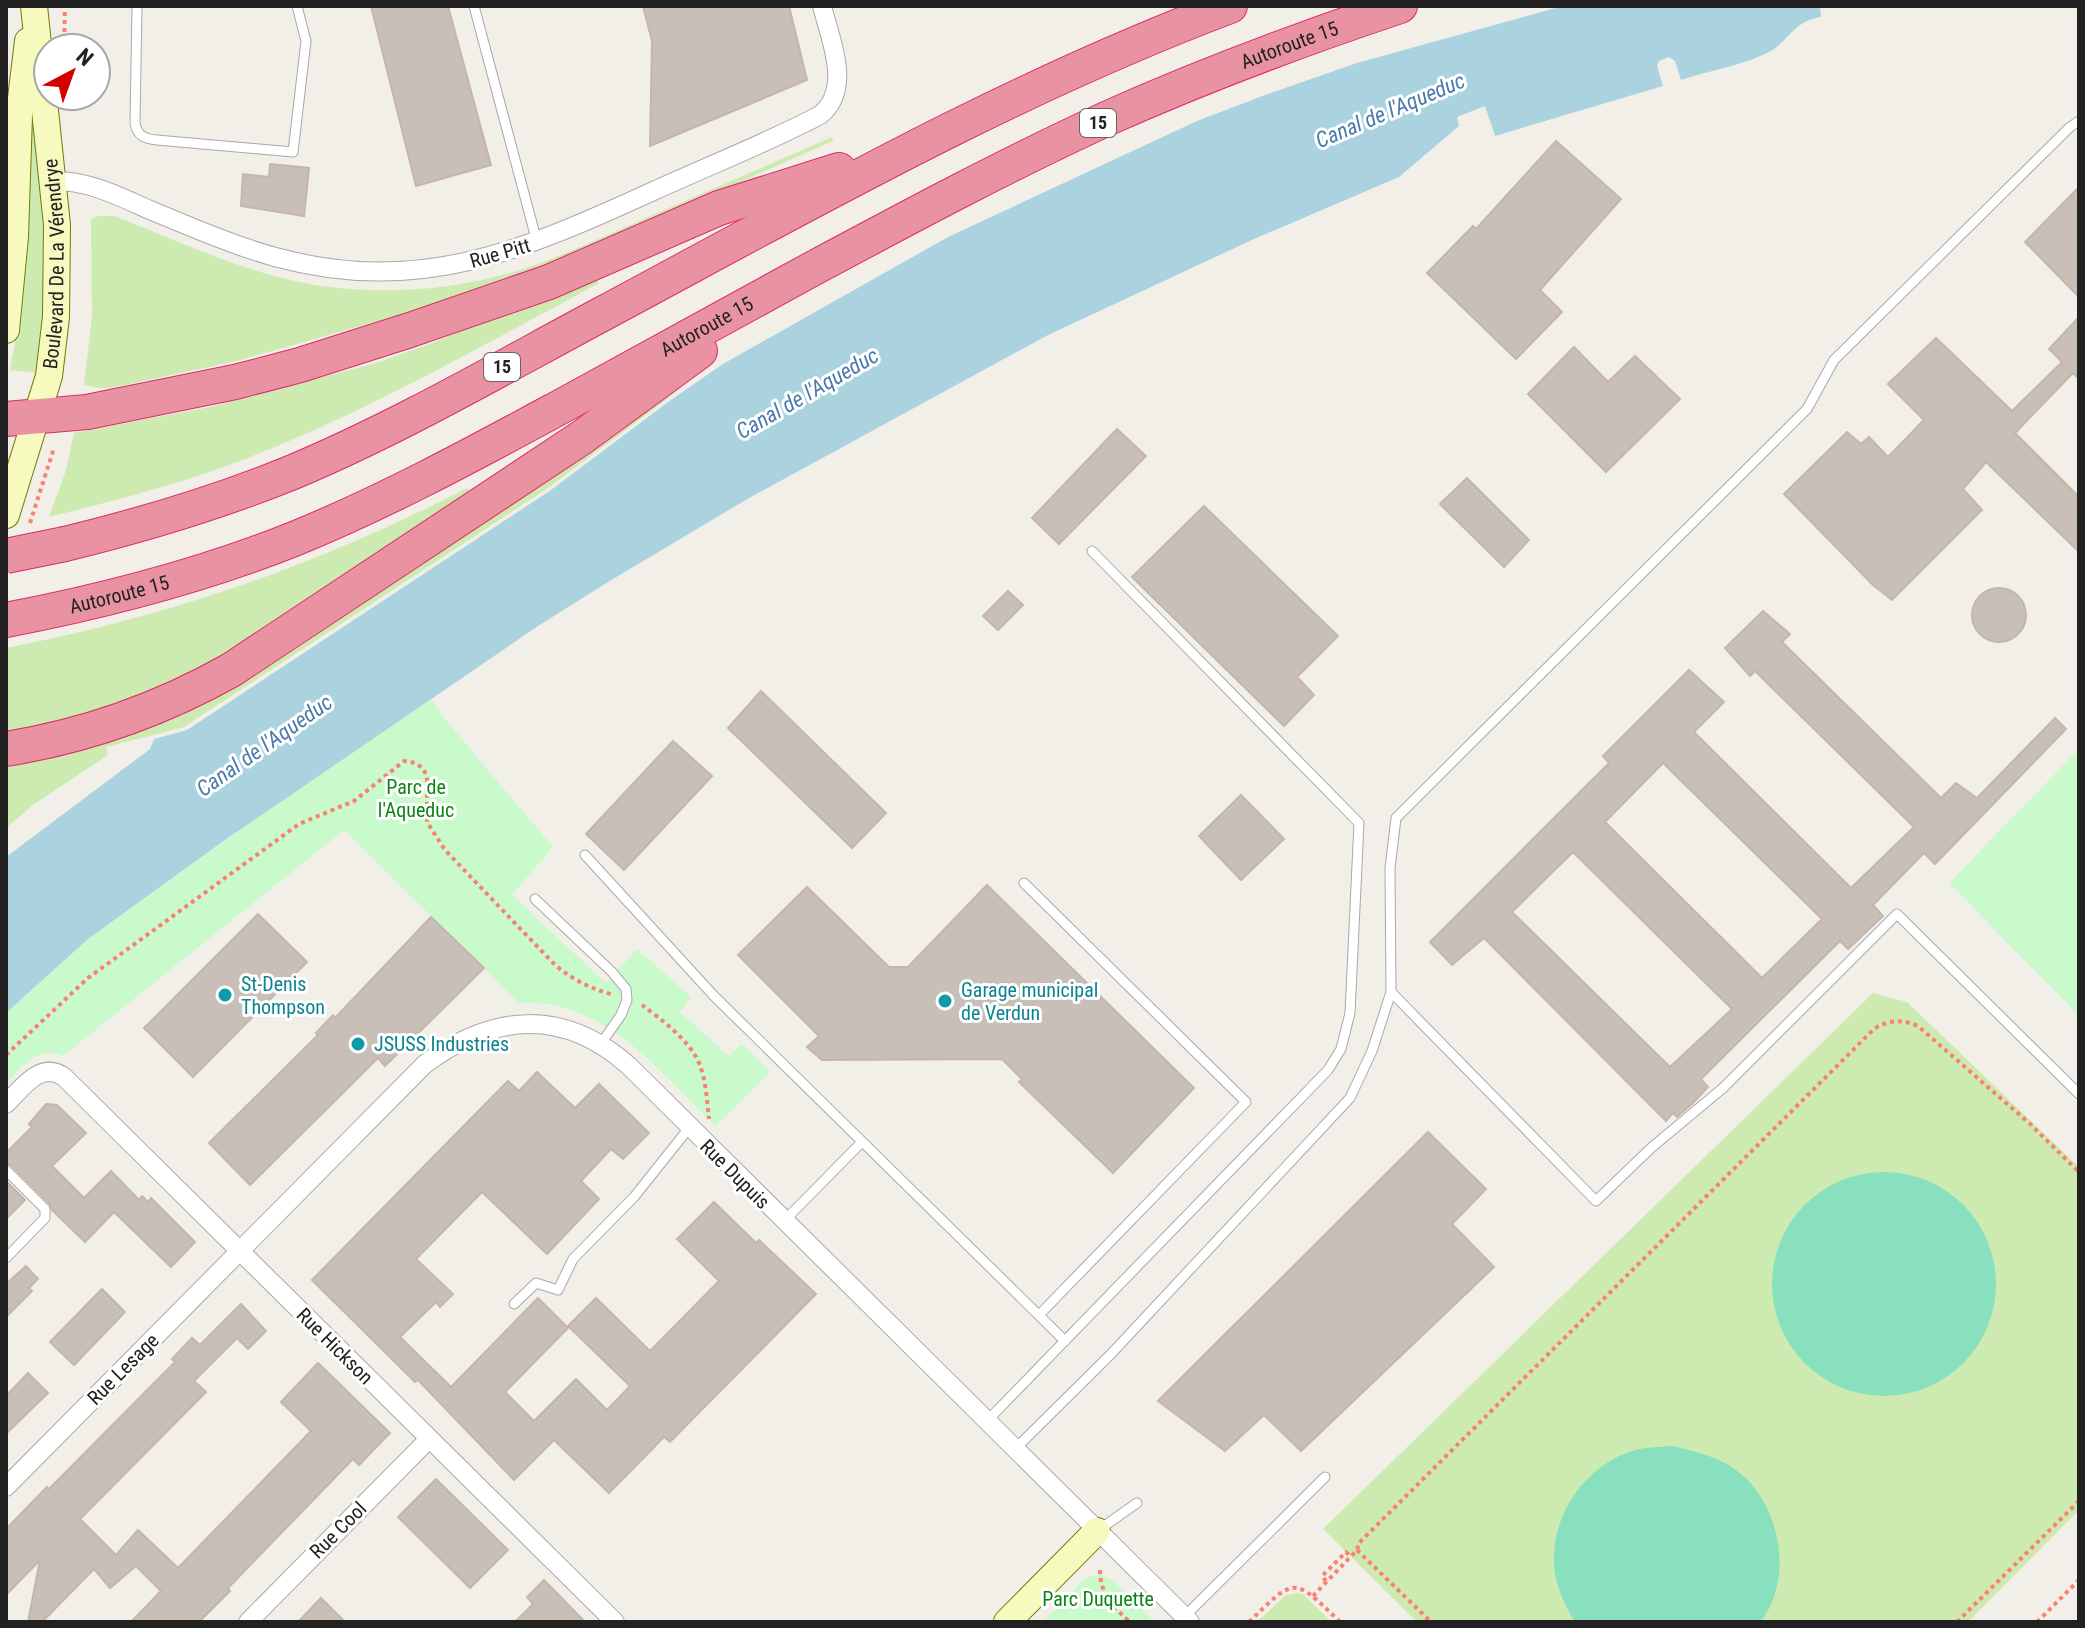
<svg xmlns="http://www.w3.org/2000/svg" width="2085" height="1628" viewBox="0 0 2085 1628" font-family="'Roboto Condensed',sans-serif">
  <style>
    .grass { fill: #cdebb0 }
    .park { fill: #c8facc }
    .pitch { fill: #88e0be }
    .water { fill: #aad3df }
    .building { fill: #c7bfb8; stroke: #c4b6ab; stroke-width: 2; fill-rule: evenodd }
    .lines { fill: none; stroke-linecap: round; stroke-linejoin: round }
    .lane-casing { stroke: #a9a9a9; stroke-width: 11 }
    .street-casing { stroke: #a9a9a9; stroke-width: 20 }
    .secondary-casing { stroke: #707d05; stroke-width: 28 }
    .highway-casing { stroke: #dc2a67; stroke-width: 36 }
    .path { stroke: #fa8072; stroke-width: 4; stroke-dasharray: 4 4; stroke-linecap: butt }
    .lane { stroke: #fff; stroke-width: 9 }
    .street { stroke: #fff; stroke-width: 18 }
    .secondary { stroke: #f7fabf; stroke-width: 26 }
    .highway { stroke: #e892a2; stroke-width: 34 }
    .highway-bridge-casing { stroke: #dc2a67; stroke-width: 36; stroke-linecap: butt }
    .highway-bridge { stroke: #e892a2; stroke-width: 34 }
    .culture-dot { fill: #0f9aa8; stroke: #fff; stroke-width: 3 }
    .labels { text-anchor: middle; stroke-width: 6; stroke-linejoin: round; paint-order: stroke }
    .shield { fill: #fff; stroke: #646464; stroke-width: 2 }
    .shield-label { font-size: 18px; font-weight: bold; fill: #222 }
    .street-label { font-size: 20px; fill: #222; stroke: #fff }
    .park-label { font-size: 20px; fill: #0c8416; stroke: #fff }
    .culture-label { font-size: 20px; fill: #0d838f; stroke: #fff; text-anchor: start }
    .water-label { font-size: 22px; font-style: italic; fill: #4a7aab; stroke: #fff }
  </style>
  <rect width="100%" height="100%" fill="#f2efe9"/>
  <g class="grass">
    <path d="M31,120H34L45,236L43,321L37,373L10,370L22,303Z"/>
    <path d="M832,137L833,141L530,275L456,299L237,361L111,388H98L84,385L92,316L91,219L98,216H115C180,242 245,273 315,285C391,297 476,289 548,260C582,247 615,231 648,217C709,190 771,164 832,137Z"/>
    <path d="M595,275L599,283C484,345 370,410 248,458C184,483 116,500 49,517L66,470L74,433L210,407L376,363L430,344Z"/>
    <path d="M682,388L548,488L184,727L106,747L108,755L33,805L6,828V760L57,751L571,459Z"/>
    <path d="M467,488L472,496L248,646L165,691L6,737V648C171,616 318,565 467,488Z"/>
    <path d="M1873,993L1907,1002L2079,1167V1510L1968,1622H1417L1323,1529Z"/>
    <path d="M1298,1593L1304,1595L1332,1622H1257L1286,1595Z"/>
  </g>
  <g class="park">
    <path d="M431,699L444,718L553,847L512,895L606,983L637,949L691,997L680,1012L729,1056L741,1044L770,1072L715,1126C660,1072 604,998 519,1003L344,830L63,1056C38,1045 23,1066 6,1083V1013L88,939L300,787Z"/>
    <path d="M2079,749V1016L1949,883Z"/>
    <path d="M1100,1574L1113,1581L1155,1622H1043L1085,1578Z"/>
  </g>
  <g class="pitch">
    <circle cx="1884" cy="1284" r="112"/>
    <path d="M1672,1446C1698,1452 1721,1457 1741,1474C1781,1507 1794,1581 1760,1622H1575C1564,1604 1555,1585 1554,1564C1551,1514 1587,1464 1635,1450C1647,1447 1660,1447 1672,1446Z"/>
  </g>
  <path class="water" d="M1563,6H1820L1821,17C1790,22 1791,42 1765,54C1739,66 1708,71 1681,80L1675,61L1669,57L1659,61L1657,66L1663,86L1495,136L1485,106L1457,117L1459,126L1399,177L1254,239L1048,335L749,498L608,582L538,626L225,840L88,939L6,1013V857L150,749L154,739L187,730L551,490L668,402L723,364L948,237L1197,121L1265,95L1357,63Z"/>
  <g class="building">
    <path d="M371,6H448L491,165L416,186Z"/>
    <path d="M643,6H789L807,80L650,146L652,41Z"/>
    <path d="M1556,141L1621,199L1540,290L1562,312L1516,359L1427,273L1473,226L1476,229Z"/>
    <path d="M270,164L309,168L304,216L241,206L243,174L269,177Z"/>
    <path d="M2079,187V297L2025,242Z"/>
    <path d="M2079,317V379L2073,373L2015,433L2079,497V552L1986,462L1963,489L1982,510L1892,600L1873,585L1784,494L1847,432L1861,444L1869,437L1888,457L1924,420L1888,384L1936,338L2012,411L2062,362L2049,349Z"/>
    <path d="M1574,347L1608,382L1635,356L1680,399L1606,472L1528,394Z"/>
    <path d="M1117,429L1146,456L1059,544L1032,518Z"/>
    <path d="M1467,478L1529,540L1504,567L1440,504Z"/>
    <path d="M1204,506L1338,636L1297,677L1314,695L1284,726L1132,577Z"/>
    <circle cx="1999" cy="615" r="27"/>
    <path d="M1008,591L1023,605L998,630L983,616Z"/>
    <path d="M1763,611L1790,634L1782,642L1941,798L1956,783L1977,798L2055,718L2066,729L1935,864L1924,853L1873,905L1883,916L1848,949L1840,941L1701,1079L1708,1087L1693,1103L1677,1117L1673,1113L1666,1121L1484,938L1452,965L1430,942L1609,763L1603,756L1689,670L1724,702L1694,732L1851,888L1914,827L1755,671L1750,676L1725,648ZM1663,763L1822,919L1762,978L1605,822ZM1573,852L1732,1009L1670,1067L1512,912Z"/>
    <path d="M761,691L886,813L852,848L728,728Z"/>
    <path d="M673,741L712,776L624,870L586,834Z"/>
    <path d="M1241,795L1284,839L1241,880L1199,836Z"/>
    <path d="M987,885L1194,1088L1113,1173L1019,1082L1022,1079L1002,1059L822,1060L807,1047L819,1036L738,955L807,887L889,967H908Z"/>
    <path d="M258,914L307,962L193,1077L144,1028Z"/>
    <path d="M431,917L484,968L385,1066L378,1058L250,1185L209,1143L318,1035L316,1033L333,1015L335,1018Z"/>
    <path d="M537,1072L575,1108L599,1084L649,1133L623,1159L611,1149L581,1181L599,1199L547,1254L482,1192L416,1259L453,1294L440,1307L436,1302L400,1337L451,1387L538,1298L568,1328L505,1392L534,1421L576,1379L607,1410L630,1386L568,1326L596,1298L650,1351L719,1281L677,1239L714,1202L756,1243L759,1240L816,1294L670,1442L664,1437L609,1493L554,1440L514,1480L418,1380L415,1382L312,1280L508,1081L519,1091Z"/>
    <path d="M46,1104L57,1105L86,1133L52,1166L84,1198L111,1171L139,1200L142,1196L148,1202L151,1198L195,1242L171,1267L114,1212L85,1242L52,1210L50,1204L11,1165L6,1163V1153L32,1127L29,1124Z"/>
    <path d="M1428,1132L1486,1189L1452,1224L1494,1267L1301,1451L1264,1415L1225,1451L1158,1401Z"/>
    <path d="M6,1181L25,1200L6,1219Z"/>
    <path d="M26,1266L38,1279L29,1288L32,1291L6,1317V1284Z"/>
    <path d="M102,1289L125,1312L74,1365L50,1342Z"/>
    <path d="M241,1304L266,1331L248,1349L237,1338L194,1381L206,1392L80,1519L116,1555L138,1530L178,1568L311,1431L281,1402L318,1363L390,1433L359,1465L353,1459L228,1588L230,1591L199,1622H131L161,1591L136,1566L110,1588L94,1569L42,1622H28L40,1560L6,1595V1529L47,1487L49,1489L175,1362L172,1359L192,1338L200,1345Z"/>
    <path d="M28,1373L48,1393L6,1434V1396Z"/>
    <path d="M436,1479L508,1550L470,1588L398,1517Z"/>
    <path d="M544,1580L585,1622H515L533,1604L527,1597Z"/>
    <path d="M321,1598L345,1622H298Z"/>
  </g>
  <g class="lines">
    <g class="lane-casing">
      <g id="lane">
        <path d="M137,6L135,123C137,136 145,139 157,140L293,152L306,41L297,6"/>
        <path d="M474,6L537,242"/>
        <path d="M2079,121L2070,127L1834,360L1807,409L1396,818L1390,868L1391,992L1596,1201L1651,1148L1723,1088L1897,914L2079,1094"/>
        <path d="M585,855L714,996L1065,1341"/>
        <path d="M1024,883L1246,1102L1039,1315"/>
        <path d="M535,899L612,972L626,989L627,1000L621,1015L600,1045"/>
        <path d="M6,1170L45,1209V1218L6,1258"/>
        <path d="M785,1220L861,1143"/>
        <path d="M514,1304L536,1283L558,1290L573,1259L634,1197L689,1128"/>
        <path d="M987,1421L1328,1070L1341,1049L1350,1013L1359,823L1092,551"/>
        <path d="M1015,1449L1111,1354L1350,1098L1372,1051L1391,992"/>
        <path d="M1100,1529L1137,1503"/>
        <path d="M1184,1617L1325,1477"/>
      </g>
    </g>
    <g class="street-casing">
      <g id="street">
        <path d="M52,181C88,180 118,196 150,210C191,227 232,245 275,257C423,297 528,248 660,188C713,164 769,142 820,115C853,89 830,39 822,6"/>
        <path d="M6,1104C22,1088 41,1060 64,1077L615,1622"/>
        <path d="M6,1487L425,1064C492,1014 563,1007 629,1066L1190,1622"/>
        <path d="M248,1622L429,1439"/>
      </g>
    </g>
    <g class="secondary-casing">
      <g id="secondary">
        <path d="M6,330L15,237L19,115L28,41"/>
        <path id="s1" d="M6,515L49,376L56,317L57,225L34,6"/>
        <path d="M1007,1622L1097,1531"/>
      </g>
    </g>
    <g class="highway-casing">
      <g id="highway">
        <path d="M6,419L87,412L235,382L300,365L410,330L549,282L719,208L839,170"/>
        <path d="M65,544C143,525 219,502 293,472C400,427 501,368 604,313C809,203 1012,88 1230,6"/>
        <path id="s2" d="M6,620C105,601 201,576 294,539C387,501 475,453 562,406C646,360 729,314 812,269C909,217 1006,165 1106,119C1202,76 1301,39 1400,6"/>
        <path d="M6,749C86,736 160,710 231,670L581,438L700,351"/>
      </g>
    </g>
    <g class="path">
      <path d="M64,48L65,6"/>
      <path d="M30,523L54,448"/>
      <path d="M642,1005C661,1019 690,1041 699,1063C706,1080 707,1101 709,1119"/>
      <path d="M6,1055L88,978L299,824L354,801L404,761C416,762 423,766 427,777V822L445,850L555,965C572,979 589,988 611,994"/>
      <path d="M1357,1550L1431,1622"/>
      <path d="M1100,1570C1100,1594 1113,1607 1130,1622"/>
      <path d="M1326,1581L1322,1576L1346,1552L1351,1557"/>
      <path d="M1313,1596L1357,1550L1359,1543L1875,1028C1890,1020 1902,1019 1918,1026L2029,1123L2079,1172"/>
      <path d="M1249,1622C1295,1577 1293,1576 1340,1622"/>
      <path d="M1957,1622L2079,1501"/>
      <path d="M2037,1622L2079,1580"/>
    </g>
    <use href="#lane" class="lane"/>
    <use href="#street" class="street"/>
    <use href="#secondary" class="secondary"/>
    <use href="#highway" class="highway"/>
    <g class="highway-bridge-casing">
      <path id="highway-bridge" d="M6,556L65,544"/>
    </g>
    <use href="#highway-bridge" class="highway-bridge"/>
  </g>
  <g class="culture-dot">
    <circle cx="225" cy="995" r="8"/>
    <circle cx="945" cy="1001" r="8"/>
    <circle cx="358" cy="1044" r="8"/>
  </g>
  <g class="labels">
    <g class="shield">
      <rect x="1080" y="109" width="36" height="28" rx="6"/>
      <rect x="484" y="353" width="36" height="28" rx="6"/>
    </g>
    <g class="shield-label">
      <text x="1098" y="129">15</text>
      <text x="502" y="373">15</text>
    </g>
    <g class="street-label">
      <text dy="7" stroke="none"><textPath href="#s2" startOffset="1412">Autoroute 15</textPath></text>
      <text transform="translate(500 253) rotate(-16)" y="7">Rue Pitt</text>
      <text dy="7" stroke="none"><textPath href="#s1" startOffset="258">Boulevard De La Vérendrye</textPath></text>
      <text dy="7" stroke="none"><textPath href="#s2" startOffset="764">Autoroute 15</textPath></text>
      <text dy="7" stroke="none"><textPath href="#s2" startOffset="116">Autoroute 15</textPath></text>
      <text transform="translate(735 1174) rotate(45)" y="7">Rue Dupuis</text>
      <text transform="translate(335 1346) rotate(45)" y="7">Rue Hickson</text>
      <text transform="translate(123 1369) rotate(-45)" y="7">Rue Lesage</text>
      <text transform="translate(338 1530) rotate(-45)" y="7">Rue Cool</text>
    </g>
    <g class="park-label">
      <text x="416" y="794">Parc de<tspan x="416" dy="23">l'Aqueduc</tspan></text>
      <text x="1098" y="1606">Parc Duquette</text>
    </g>
    <g class="culture-label">
      <text x="241" y="991">St-Denis<tspan x="241" dy="23">Thompson</tspan></text>
      <text x="961" y="997">Garage municipal<tspan x="961" dy="23">de Verdun</tspan></text>
      <text x="374" y="1051">JSUSS Industries</text>
    </g>
    <g class="water-label">
      <text transform="translate(1390 110) rotate(-23)" y="8">Canal de l'Aqueduc</text>
      <text transform="translate(807 393) rotate(-30)" y="8">Canal de l'Aqueduc</text>
      <text transform="translate(264 745) rotate(-35)" y="8">Canal de l'Aqueduc</text>
    </g>
  </g>
  <rect width="2085" height="1628" fill="none" stroke="#222222" stroke-width="16"/>
  <g transform="translate(72 72) rotate(41)"><circle r="38" fill="#ffffff" stroke="#a7a7a7" stroke-width="2"/>
  <path d="M0-6L14 30L0 20L-14 30Z" fill="#d40000"/>
  <text y="-12" font-size="22" font-weight="bold" text-anchor="middle" fill="#222222">N</text>
  </g>
</svg>
